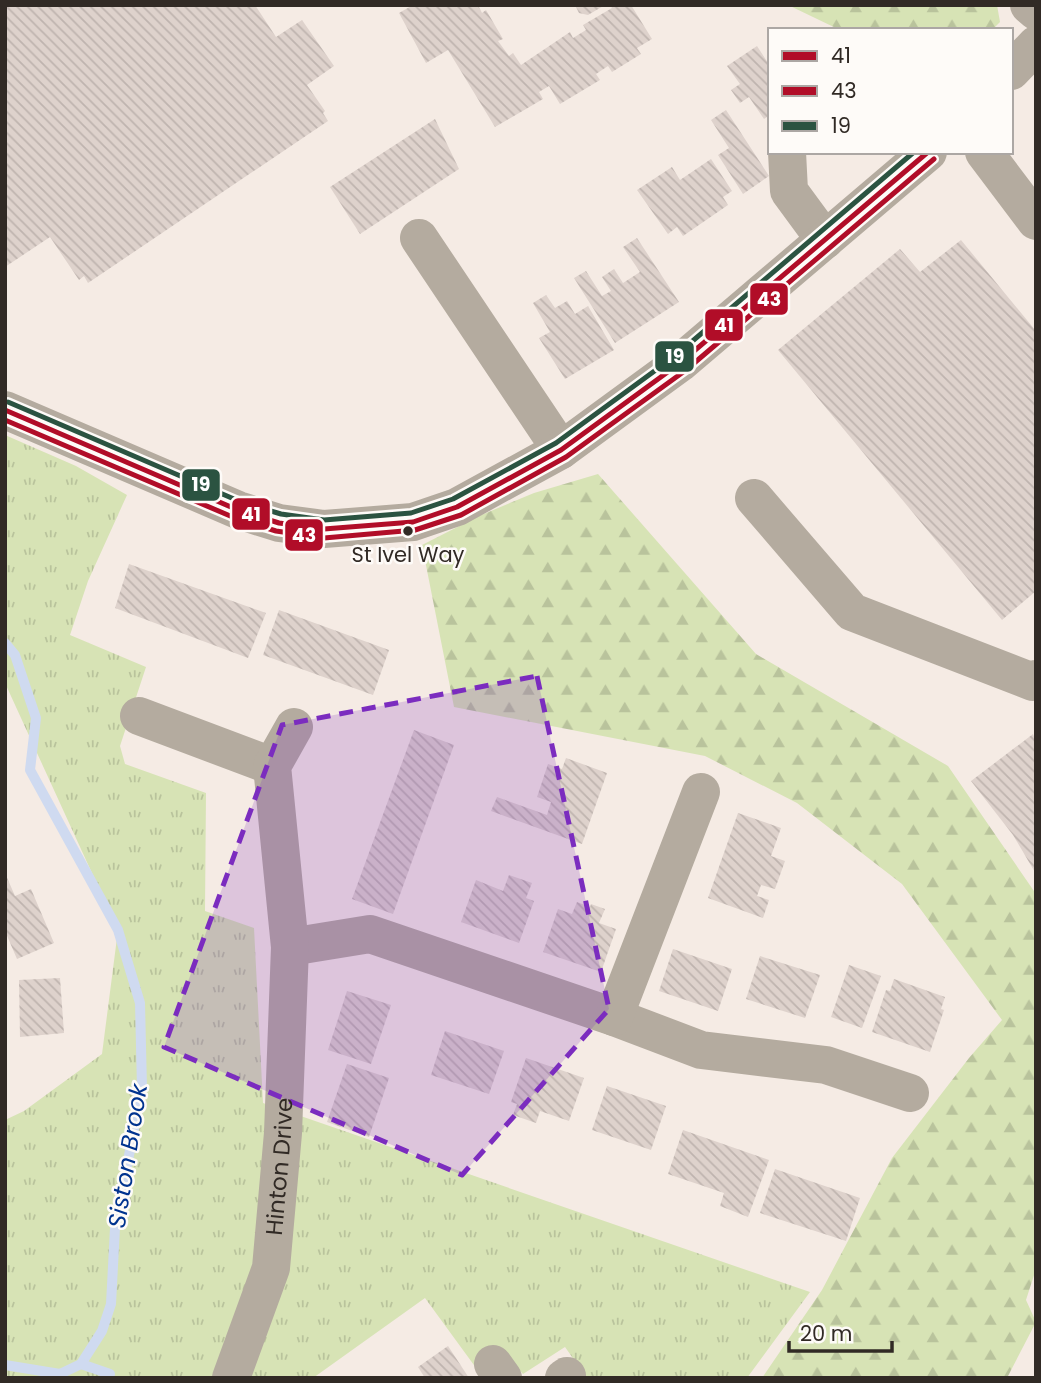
<svg xmlns="http://www.w3.org/2000/svg" width="1041" height="1383" viewBox="0 0 1041 1383" font-family="Poppins,sans-serif">
  <style>
    .grass { fill: url(#grass-tufts) }
    .forest { fill: url(#forest-firs) }
    .lines { fill: none; stroke-linecap: round; stroke-linejoin: round }
    .stream { stroke: #cfdaf0; stroke-width: 10 }
    .building { fill: url(#building-back-hatch) }
    .minor { stroke: #b4ab9f; stroke-width: 38 }
    .bus-1-casing { stroke: #fefbf8; stroke-width: 10 }
    .bus-2-casing { stroke: #fefbf8; stroke-width: 10 }
    .bus-3-casing { stroke: #fefbf8; stroke-width: 10 }
    .bus-1 { stroke: #b10d28; stroke-width: 5 }
    .bus-2 { stroke: #b10d28; stroke-width: 5 }
    .bus-3 { stroke: #2b5341; stroke-width: 5 }
    .marked { fill: #7b2cbf; fill-opacity: 0.2; stroke: #7b2cbf; stroke-width: 5; stroke-dasharray: 14 9; stroke-linejoin: round }
    .bus-dot { fill: #312a25; stroke: #fefbf8; stroke-width: 2.5 }
    .labels { text-anchor: middle; stroke-width: 5; stroke-linejoin: round; paint-order: stroke }
    .bus-label { font-size: 21px; fill: #312a25; stroke: #fefbf8 }
    .street-label { font-size: 23px; fill: #312a25; stroke: #fefbf8 }
    .water-label { font-size: 24px; font-style: italic; fill: #00338f; stroke: #fefbf8 }
    .line-badge { stroke: #fefbf8; stroke-width: 2.5 }
    .badge-label { font-size: 19px; text-anchor: middle; font-weight: bold; fill: #fff }
  </style>
  <defs>
    <pattern id="grass-tufts" width="24" height="20" patternUnits="userSpaceOnUse" patternTransform="scale(1.75)"><rect width="24" height="20" fill="#d7e3b5"/><path d="M3 7l-1-3M5 7V3M7 7l1-3M15 17l-1-3M17 17v-4M19 17l1-3" fill="none" stroke="#b9c39c"/></pattern>
    <pattern id="forest-firs" width="22" height="20" patternUnits="userSpaceOnUse" patternTransform="scale(1.75)"><rect width="22" height="20" fill="#d7e3b5"/><path d="M5 1l3.5 6h-7zM16 11l3.5 6h-7z" fill="#b9c39c"/></pattern>
    <pattern id="building-back-hatch" width="6" height="6" patternUnits="userSpaceOnUse" patternTransform="scale(1.75)"><rect width="6" height="6" fill="#ded2cc"/><path d="M-1 5l2 2M0 0l6 6M5-1l2 2" fill="none" stroke="#bfb4af"/></pattern>
  </defs>
  <rect width="100%" height="100%" fill="#f5ebe4"/>
  <path class="grass" d="M5,435L76,466L127,495L88,581L70,635L146,667L120,746L125,764L206,793L205,911L254,928L263,1103L810,1292L747,1378H587L565,1347L523,1374L504,1354L479,1372L425,1298L313,1378H5V1120L24,1111L102,1054L118,930L5,683Z"/>
  <g class="forest">
    <path d="M788,5H997L1000,22L992,30H840Z"/>
    <path d="M598,474L756,654L948,766L1036,894V1269L1026,1300L1036,1322L1007,1378H762L822,1290L892,1158L969,1058L1002,1020L902,884L797,803L705,756L454,707L422,545L479,516L534,493Z"/>
  </g>
  <g class="lines">
    <g class="stream">
      <path d="M5,643L15,655L36,718L30,770L118,930L140,1003L142,1088L115,1228L111,1304L102,1331L81,1364L60,1374L5,1365"/>
      <path d="M81,1364L110,1374"/>
    </g>
  </g>
  <g class="building">
    <path d="M5,5H255L276,37L302,20L334,66L307,85L325,111L323,113L328,121L88,283L84,276L79,280L50,237L5,267Z"/>
    <path d="M413,5H478L482,13L486,10L503,39L498,41L509,56L513,53L521,65L570,32L573,38L586,30L583,25L612,8L610,5H631L652,39L637,48L641,54L612,72L608,66L596,74L600,80L560,104L549,86L539,92L543,99L495,127L448,50L426,63L399,13Z"/>
    <path d="M575,5H605L588,15L579,13Z"/>
    <path d="M757,46L770,66V115L764,119L749,97L740,103L731,90L740,84L727,66Z"/>
    <path d="M726,110L769,176L743,194L718,155L729,148L711,120Z"/>
    <path d="M435,119L459,169L360,234L330,187Z"/>
    <path d="M711,159L732,191L723,197L728,205L683,236L677,227L668,234L637,190L672,167L680,180Z"/>
    <path d="M637,238L679,302L615,343L574,278L586,271L602,296L611,291L602,277L614,269L623,283L640,272L623,247Z"/>
    <path d="M961,240L1036,331V591L1002,620L778,350L900,249L920,272Z"/>
    <path d="M546,295L555,308L567,301L575,314L588,306L614,350L565,379L539,338L550,332L533,303Z"/>
    <path d="M129,564L266,613L248,658L115,608Z"/>
    <path d="M279,610L389,650L373,695L263,655Z"/>
    <path d="M414,730L454,745L393,914L352,899Z"/>
    <path d="M1033,734L1036,742V874L1013,835L971,781Z"/>
    <path d="M566,758L607,773L582,844L491,811L497,797L547,815L551,802L537,797L548,764L562,769Z"/>
    <path d="M738,813L781,828L771,856L785,861L775,889L761,885L757,896L769,900L763,918L708,898Z"/>
    <path d="M5,873L15,896L31,889L54,943L17,959L5,931Z"/>
    <path d="M509,875L532,883L526,898L534,901L519,943L461,922L476,880L503,891Z"/>
    <path d="M577,902L590,907L591,904L605,909L599,923L616,929L601,972L543,952L558,909L572,914Z"/>
    <path d="M673,949L732,969L718,1011L659,991Z"/>
    <path d="M760,956L820,975L805,1018L746,999Z"/>
    <path d="M849,965L881,976L862,1028L831,1017Z"/>
    <path d="M60,978L64,1033L20,1037L19,980Z"/>
    <path d="M894,979L945,997L941,1009L944,1010L930,1052L872,1032L886,990L890,991Z"/>
    <path d="M347,991L391,1005L371,1064L328,1050Z"/>
    <path d="M445,1031L504,1051L489,1094L431,1075Z"/>
    <path d="M526,1058L584,1078L569,1121L540,1111L536,1123L513,1115L517,1104L511,1102Z"/>
    <path d="M347,1064L389,1078L369,1137L327,1122Z"/>
    <path d="M607,1086L666,1106L651,1150L592,1130Z"/>
    <path d="M683,1130L769,1160L748,1217L720,1206L724,1193L668,1174Z"/>
    <path d="M775,1169L860,1198L846,1241L760,1213Z"/>
    <path d="M448,1346L469,1378H425L418,1367Z"/>
  </g>
  <g class="lines">
    <g class="minor">
      <path d="M1029,5L1036,11"/>
      <path d="M1011,71L1036,45"/>
      <path d="M787,152L789,191L825,240"/>
      <path d="M984,152L1036,221"/>
      <path d="M419,238L561,450"/>
      <path d="M5,410L238,510L279,523L324,529L413,522L457,507L561,450L680,363L928,152"/>
      <path d="M754,498L852,612L1033,682L1036,679"/>
      <path d="M139,716L272,766"/>
      <path d="M290,947L370,934L614,1017L701,1050L826,1065L910,1093"/>
      <path d="M614,1017L701,792"/>
      <path d="M493,1364L503,1378"/>
      <path id="s1" d="M231,1378L271,1268L283,1133L290,947L272,766L294,727"/>
      <path d="M564,1378L567,1376"/>
    </g>
    <g class="bus-1-casing">
      <path id="bus-1" d="M5,410L238,510L279,523L324,529L413,522L457,507L561,450L680,363L928,152"/>
    </g>
    <g class="bus-2-casing">
      <path id="bus-2" d="M5,420L235,518L276,531L324,538L415,530L461,515L566,457L686,370L934,159"/>
    </g>
    <g class="bus-3-casing">
      <path id="bus-3" d="M8,402L241,502L281,514L324,520L411,513L453,499L556,443L675,356L914,152"/>
    </g>
    <use href="#bus-1" class="bus-1"/>
    <use href="#bus-2" class="bus-2"/>
    <use href="#bus-3" class="bus-3"/>
  </g>
  <path class="marked" d="M537,676L609,1009L462,1175L164,1047L282,725Z"/>
  <circle class="bus-dot" cx="408" cy="531" r="6"/>
  <g class="labels">
    <g class="bus-label">
      <text x="408" y="562">St Ivel Way</text>
    </g>
    <g class="street-label">
      <text dy="8" stroke="none"><textPath href="#s1" startOffset="219">Hinton Drive</textPath></text>
    </g>
    <g class="water-label">
      <text transform="translate(128 1156) rotate(-81)" y="8">Siston Brook</text>
    </g>
  </g>
  <g class="line-badge">
    <rect x="749" y="282" width="40" height="34" rx="7" fill="#b10d28"/>
    <rect x="704" y="308" width="40" height="34" rx="7" fill="#b10d28"/>
    <rect x="654" y="340" width="41" height="33" rx="7" fill="#2b5341"/>
    <rect x="181" y="468" width="40" height="34" rx="7" fill="#2b5341"/>
    <rect x="231" y="497" width="40" height="34" rx="7" fill="#b10d28"/>
    <rect x="284" y="518" width="40" height="34" rx="7" fill="#b10d28"/>
  </g>
  <g class="badge-label">
    <text x="769" y="306">43</text>
    <text x="724" y="332">41</text>
    <text x="675" y="363">19</text>
    <text x="201" y="491">19</text>
    <text x="251" y="521">41</text>
    <text x="304" y="542">43</text>
  </g>
  <rect width="1041" height="1383" fill="none" stroke="#312a25" stroke-width="14"/>
  <rect x="768" y="28" width="245" height="126" fill="#fefbf8" stroke="#aca7a4" stroke-width="2"/>
  <rect x="782" y="51" width="35" height="10" fill="#b10d28" stroke="#aca7a4" stroke-width="2"/>
  <text x="831" y="63" font-size="21" fill="#312a25">41</text>
  <rect x="782" y="86" width="35" height="10" fill="#b10d28" stroke="#aca7a4" stroke-width="2"/>
  <text x="831" y="98" font-size="21" fill="#312a25">43</text>
  <rect x="782" y="121" width="35" height="10" fill="#2b5341" stroke="#aca7a4" stroke-width="2"/>
  <text x="831" y="133" font-size="21" fill="#312a25">19</text>
  <path d="M789 1341v10h103v-10" fill="none" stroke="#312a25" stroke-width="3.5"/>
  <text x="800" y="1341" font-size="21" fill="#312a25" stroke="#fefbf8" stroke-width="5" paint-order="stroke">20 m</text>
</svg>
